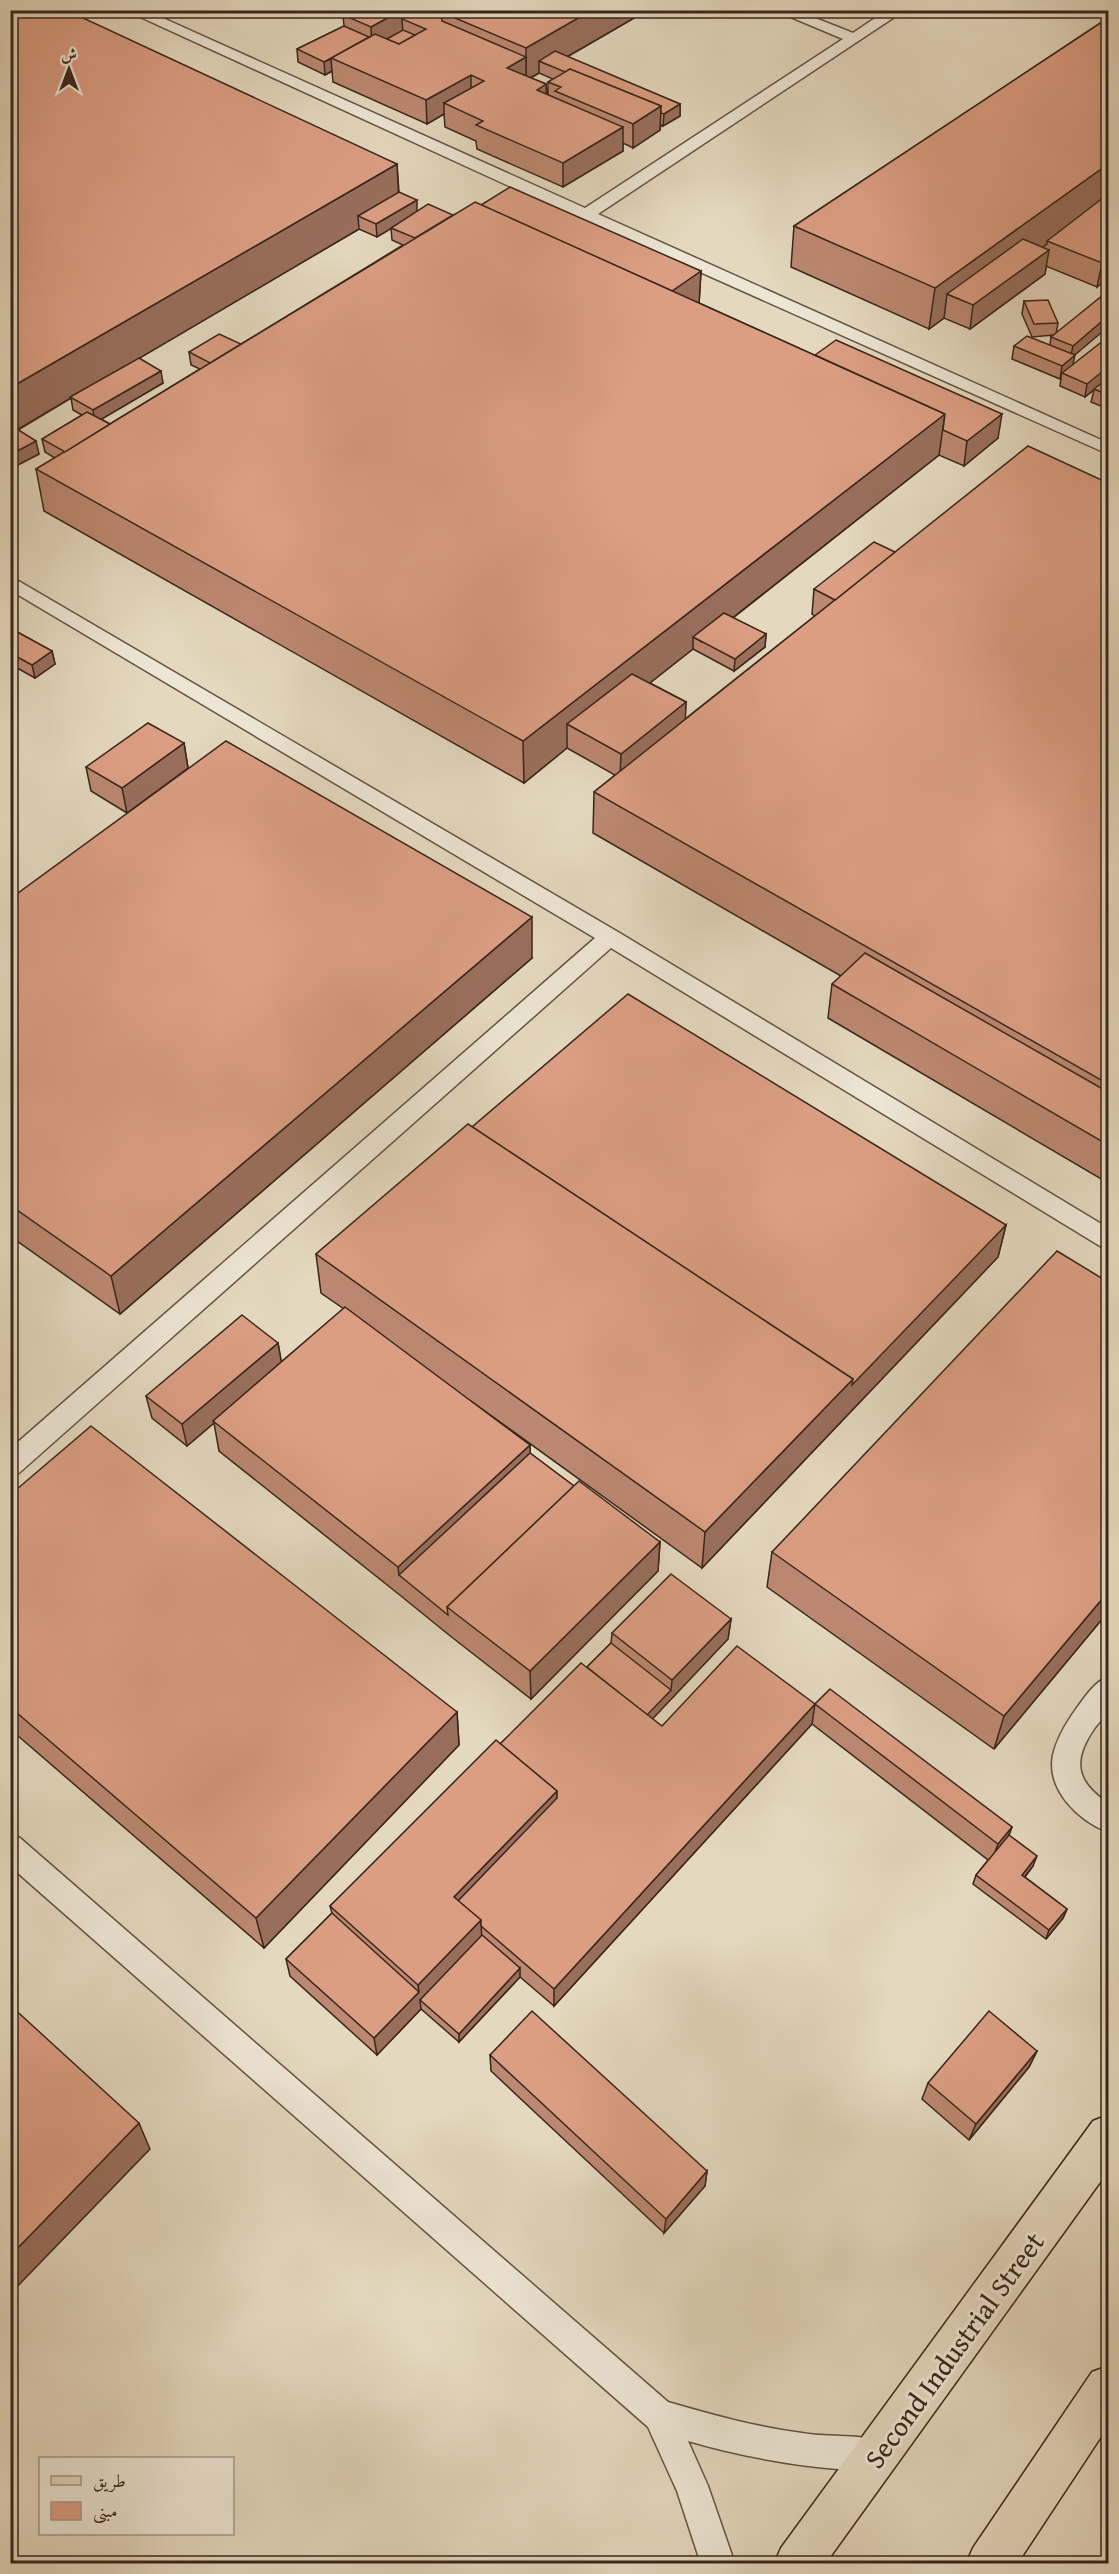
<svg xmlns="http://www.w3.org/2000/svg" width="1119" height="2574" viewBox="0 0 1119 2574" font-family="'Gentium Book Plus',Amiri,serif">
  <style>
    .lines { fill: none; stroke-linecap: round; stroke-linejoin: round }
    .service-casing { stroke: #645243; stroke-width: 3 }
    .primary-casing { stroke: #39261a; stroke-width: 3 }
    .service { fill: #ede6d5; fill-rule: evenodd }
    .primary { fill: #e4d8be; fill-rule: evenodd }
    .wall { fill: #bc8871; stroke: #39261a; stroke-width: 1.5; fill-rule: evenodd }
    .shaded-wall { fill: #996f5c; stroke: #39261a; stroke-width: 1.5 }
    .building { fill: #db9e83; stroke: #39261a; stroke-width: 1.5 }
    .labels { text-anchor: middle; stroke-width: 6; stroke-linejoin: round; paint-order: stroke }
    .near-street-label { font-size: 28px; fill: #39261a; stroke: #ede6d5 }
  </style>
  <rect width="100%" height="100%" fill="#e4d8be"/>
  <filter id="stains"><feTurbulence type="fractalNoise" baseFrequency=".00333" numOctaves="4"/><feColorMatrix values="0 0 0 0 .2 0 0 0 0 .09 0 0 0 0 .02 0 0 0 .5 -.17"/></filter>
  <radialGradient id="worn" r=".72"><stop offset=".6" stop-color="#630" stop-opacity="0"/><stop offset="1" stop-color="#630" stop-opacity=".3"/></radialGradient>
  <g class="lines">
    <g class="service-casing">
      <g id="service">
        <path d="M125,10H145L585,208L843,39L774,10H795L853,33L887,10H905L598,214L1108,443V454L579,218Z"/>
        <path d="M10,576L618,932L1108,1228V1248L1100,1246L611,948L19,1473L10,1475V1449L595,938L10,590Z"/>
        <path d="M1108,1677C1109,1685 1111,1702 1108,1710C1106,1716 1098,1723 1094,1729C1072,1761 1076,1782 1108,1803V1832C1079,1821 1046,1790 1053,1755C1057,1738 1066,1723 1076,1709C1085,1697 1094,1682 1108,1677Z"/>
        <path d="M10,1834L20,1838L668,2402C713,2415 756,2427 802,2433C831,2438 862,2433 889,2444L893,2456L889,2468C872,2474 856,2471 838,2469C787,2465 737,2455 688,2441L708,2486L735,2564H701L677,2491L648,2427L10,1866Z"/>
      </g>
    </g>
    <g class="primary-casing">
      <g id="primary">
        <path d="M1108,2115V2171L825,2564H774L781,2548L1093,2121Z"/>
        <path d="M1108,2366V2426L1017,2564H966L973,2548L1092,2372Z"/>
      </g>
    </g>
    <use href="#service" class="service"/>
    <use href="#primary" class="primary"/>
  </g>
  <g class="wall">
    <path d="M10,10L397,164L399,192L417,211L453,215L481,205L701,271L699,303L998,438L964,466L939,455L733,618L766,634L765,647L734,671L693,649L650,683L686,702L685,719L815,616L812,614L814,589L895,552L1108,483V1183L828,1018L832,984L841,976L593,833L594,792L615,775L567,748L524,783L44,511L36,469L55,458L45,452L42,439L82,415L73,410L71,398L18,430L39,454L10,469ZM391,228L392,240L403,245L241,344L189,352L191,365L200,369L110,424L101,419L163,383L139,358L359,229L377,237Z"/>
    <path d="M351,10H648L567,57L680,104V116L663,126L661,125L660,130L633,148L623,143V151L563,187L477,149L476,141L445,127L444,114L427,124L333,82L332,71L325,75L298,62L297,49L344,26L343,15ZM539,73L553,79L548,82V95L547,94L546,84L531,78Z"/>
    <path d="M1108,18V278L1097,287L1046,266L1045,274L970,329L944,318L929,329L791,267L794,226Z"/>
    <path d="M1108,291L1074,355L1073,365L1108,337V409L1091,402L1094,390L1085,397L1060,386L1061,378L1060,379L1012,359L1014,346L1050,345L1051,337L1054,335L1032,337L1022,314L1024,301L1058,323L1056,334Z"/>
    <path d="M10,628L52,651L55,664L35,678L10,664Z"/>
    <path d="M184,743L188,768L127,813L91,791L86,767Z"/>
    <path d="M10,899L532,958L120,1314L10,1236Z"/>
    <path d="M472,1127L1006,1225L998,1257L702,1568L471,1401L530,1445V1453L574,1486L660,1542L658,1571L531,1699L449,1635L401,1596L219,1451L214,1423L187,1446L152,1418L146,1396L278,1343L281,1362L344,1309L321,1293L316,1254Z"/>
    <path d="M10,1495L457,1712L459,1745L264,1948L10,1729Z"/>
    <path d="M772,1552L1108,1612L994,1749L767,1587Z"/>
    <path d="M731,1619L728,1639L652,1719L662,1726L815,1704L1012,1827L1009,1835L1033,1866L1025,1877L1067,1909L1063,1918L1046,1939L973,1884L976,1875L988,1860L812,1724L554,2006L520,1977L459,2042L421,2009L377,2055L290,1976L286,1959L332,1913L330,1906L500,1744L587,1667L611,1643L612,1633Z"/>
    <path d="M1037,2051L1029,2067L969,2140L922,2099L928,2083Z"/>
    <path d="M490,2055L707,2171L705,2186L664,2233L491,2071Z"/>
  </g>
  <g class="shaded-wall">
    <path d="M402,10H429L402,19L403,34L372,50L371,27Z"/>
    <path d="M592,10H648L551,66L539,61V73L526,80V48Z"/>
    <path d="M526,57V80L507,68Z"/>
    <path d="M331,59L332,71L325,75L324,62Z"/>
    <path d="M471,75V98L444,103V114L427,124L426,100Z"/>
    <path d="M546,84L547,108L537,90Z"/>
    <path d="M680,104V116L663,126L664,114Z"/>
    <path d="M661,106L660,130L633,148V124Z"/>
    <path d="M623,127V151L563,187V163Z"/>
    <path d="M397,164L399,204L358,216L359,229L72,398L70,397L71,398L10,434V388Z"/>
    <path d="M1108,164V199L1047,241V244L966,302L947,294L944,318L929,329L935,288Z"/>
    <path d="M417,200V213L377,237L376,224Z"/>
    <path d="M1049,250L1045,274L970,329L973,305Z"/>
    <path d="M1108,258V278L1097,287L1102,263Z"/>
    <path d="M701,271L699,305L666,295Z"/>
    <path d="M1108,316V327L1070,359L1073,346Z"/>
    <path d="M1075,355L1072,368L1062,373L1060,379L1062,366Z"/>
    <path d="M1108,359V378L1085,397L1087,384L1105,362Z"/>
    <path d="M161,371L163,383L95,423L93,410Z"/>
    <path d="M945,414L939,455L702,642L693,637V649L585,734L567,724V748L524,783L523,741Z"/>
    <path d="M1002,414L998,438L964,466L967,441Z"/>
    <path d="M36,441L39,454L10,469V455Z"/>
    <path d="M766,634L765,647L734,671L735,659Z"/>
    <path d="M52,651L55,664L35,678L32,665Z"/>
    <path d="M686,702L685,727L620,778L621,754Z"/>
    <path d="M184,743L188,768L127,813L122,788Z"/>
    <path d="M532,917V958L120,1314L111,1276Z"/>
    <path d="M1006,1225L998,1257L702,1568L705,1532L853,1379Z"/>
    <path d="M278,1343L282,1365L213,1421L214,1423L187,1446L182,1424Z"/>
    <path d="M10,1366L16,1384L10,1388Z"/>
    <path d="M530,1445L531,1475L399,1575L398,1567Z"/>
    <path d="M660,1542L658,1571L531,1699L530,1671Z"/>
    <path d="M1108,1592V1612L994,1749L1004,1716Z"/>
    <path d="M731,1619L728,1639L641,1731V1720L671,1690L672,1680Z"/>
    <path d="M815,1704L812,1724L554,2006V1989Z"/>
    <path d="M457,1712L459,1745L264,1948L256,1918Z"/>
    <path d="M557,1791V1817L465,1913L454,1897Z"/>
    <path d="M1012,1827L1005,1845L991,1863L998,1844Z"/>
    <path d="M1037,1856L1033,1866L1019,1884L1022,1875Z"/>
    <path d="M1067,1909L1063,1918L1046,1939L1049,1930Z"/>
    <path d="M481,1920L482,1945L420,2000L421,2009L377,2055L374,2038L419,1992L418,1985Z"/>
    <path d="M520,1968V1977L459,2042V2034Z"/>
    <path d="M1037,2051L1029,2067L969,2140L976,2124Z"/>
    <path d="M139,2123L150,2149L10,2294V2256Z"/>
    <path d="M707,2171L705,2186L664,2233L666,2219Z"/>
  </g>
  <g class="building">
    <path d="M10,10H66L397,164L10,388Z"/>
    <path d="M351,10H402L371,27L343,15Z"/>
    <path d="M418,10H444L441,12L442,21L526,57L507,68L546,84L537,90L623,127L563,163L476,125L483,121L444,103L484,81L471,75L426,100L331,58L375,34L399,44L426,29L402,19Z"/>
    <path d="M444,10H592L526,48L441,12Z"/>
    <path d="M597,10H607L597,16Z"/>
    <path d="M1108,18V164L935,288L794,226Z"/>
    <path d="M344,26L369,37L324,62L297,49Z"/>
    <path d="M403,30L415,35L399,44L387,39Z"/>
    <path d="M555,51L680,104L664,114L661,113V106L570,69L565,72L539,61Z"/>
    <path d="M570,69L661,106L633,124L555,91L561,87L548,82Z"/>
    <path d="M510,187L701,271L672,291L481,205Z"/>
    <path d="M399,192L417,200L376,224L358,216Z"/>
    <path d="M1108,194V258L1102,263L1047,241Z"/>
    <path d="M475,202L945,414L523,741L36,469Z"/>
    <path d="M428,204L453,215L415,238L391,228Z"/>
    <path d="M1023,239L1049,250L973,305L947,294Z"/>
    <path d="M1108,291V316L1073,346L1051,337Z"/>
    <path d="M1048,300L1058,323L1034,324L1024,301Z"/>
    <path d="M219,334L241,344L210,363L189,352Z"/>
    <path d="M1027,336L1075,355L1062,366L1014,346Z"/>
    <path d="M1108,337V359L1105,362L1108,363V367L1087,384L1062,373Z"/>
    <path d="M836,340L1002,414L967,441L943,430L945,414L815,355Z"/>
    <path d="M139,358L161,371L93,410L70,397Z"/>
    <path d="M1108,378V395L1094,389Z"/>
    <path d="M87,412L110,424L65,452L42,439Z"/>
    <path d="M17,429L36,441L10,455V433Z"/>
    <path d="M1028,446L1108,483V1084L594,792Z"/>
    <path d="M874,542L895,552L835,600L814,589Z"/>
    <path d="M724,613L766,634L735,659L693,637Z"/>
    <path d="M10,628L52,651L32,665L10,653Z"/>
    <path d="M632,674L686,702L621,754L567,724Z"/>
    <path d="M148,723L184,743L122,788L86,767Z"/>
    <path d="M226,741L532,917L111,1276L10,1205V899Z"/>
    <path d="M865,953L1108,1092V1145L832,984Z"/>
    <path d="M628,994L1006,1225L852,1385L853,1379L472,1127Z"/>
    <path d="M468,1124L853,1379L705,1532L316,1254Z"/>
    <path d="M1057,1251L1108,1282V1592L1004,1716L772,1552Z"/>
    <path d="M345,1307L530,1445L398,1567L213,1421Z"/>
    <path d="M242,1315L278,1343L182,1424L146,1396Z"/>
    <path d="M91,1426L457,1712L256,1918L10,1707V1495Z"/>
    <path d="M530,1453L574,1486L447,1607L448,1615L399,1575Z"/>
    <path d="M579,1481L660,1542L530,1671L447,1607Z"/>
    <path d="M671,1574L731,1619L672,1680L612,1633Z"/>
    <path d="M611,1643L671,1690L647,1715L587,1667Z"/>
    <path d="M737,1646L815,1704L554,1989L481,1926V1920L458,1901L557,1798V1791L500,1744L581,1663L662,1726Z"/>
    <path d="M830,1689L1012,1827L998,1844L815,1704Z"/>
    <path d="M496,1740L557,1791L454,1897L481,1920L418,1985L330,1906Z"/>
    <path d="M1009,1835L1037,1856L1022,1875L1067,1909L1049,1930L976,1875Z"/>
    <path d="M332,1913L419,1992L374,2038L286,1959Z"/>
    <path d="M482,1935L520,1968L459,2034L420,2000Z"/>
    <path d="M10,2005L139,2123L10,2256Z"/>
    <path d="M532,2011L707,2171L666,2219L490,2055Z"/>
    <path d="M989,2011L1037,2051L976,2124L928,2083Z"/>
  </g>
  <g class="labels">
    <g class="near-street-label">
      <text transform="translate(954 2350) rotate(-54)" y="10">Second Industrial Street</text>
    </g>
  </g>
  <rect width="1119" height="2574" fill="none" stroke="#e4d8be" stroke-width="36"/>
  <rect x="12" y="12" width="1095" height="2550" fill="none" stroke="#39261a" stroke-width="3"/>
  <rect x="18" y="18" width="1083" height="2538" fill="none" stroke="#39261a" stroke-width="1.5"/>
  <rect x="39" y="2457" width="195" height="78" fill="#ede6d5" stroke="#a5998a" stroke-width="1.5"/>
  <rect x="51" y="2476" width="30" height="9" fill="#e4d8be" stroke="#a5998a" stroke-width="1.5"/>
  <text x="93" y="2487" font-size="18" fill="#39261a">طريق</text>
  <rect x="51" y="2502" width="30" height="18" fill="#db9e83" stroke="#a5998a" stroke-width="1.5"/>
  <text x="93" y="2517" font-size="18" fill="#39261a">مبنى</text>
  <g transform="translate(69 69)" stroke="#ede6d5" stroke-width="4.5" paint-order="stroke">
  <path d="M0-4.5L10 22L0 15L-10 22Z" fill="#39261a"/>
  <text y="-9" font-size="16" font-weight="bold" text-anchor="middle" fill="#39261a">ش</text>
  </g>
  <rect width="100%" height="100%" filter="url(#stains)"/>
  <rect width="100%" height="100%" fill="url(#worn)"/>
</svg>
